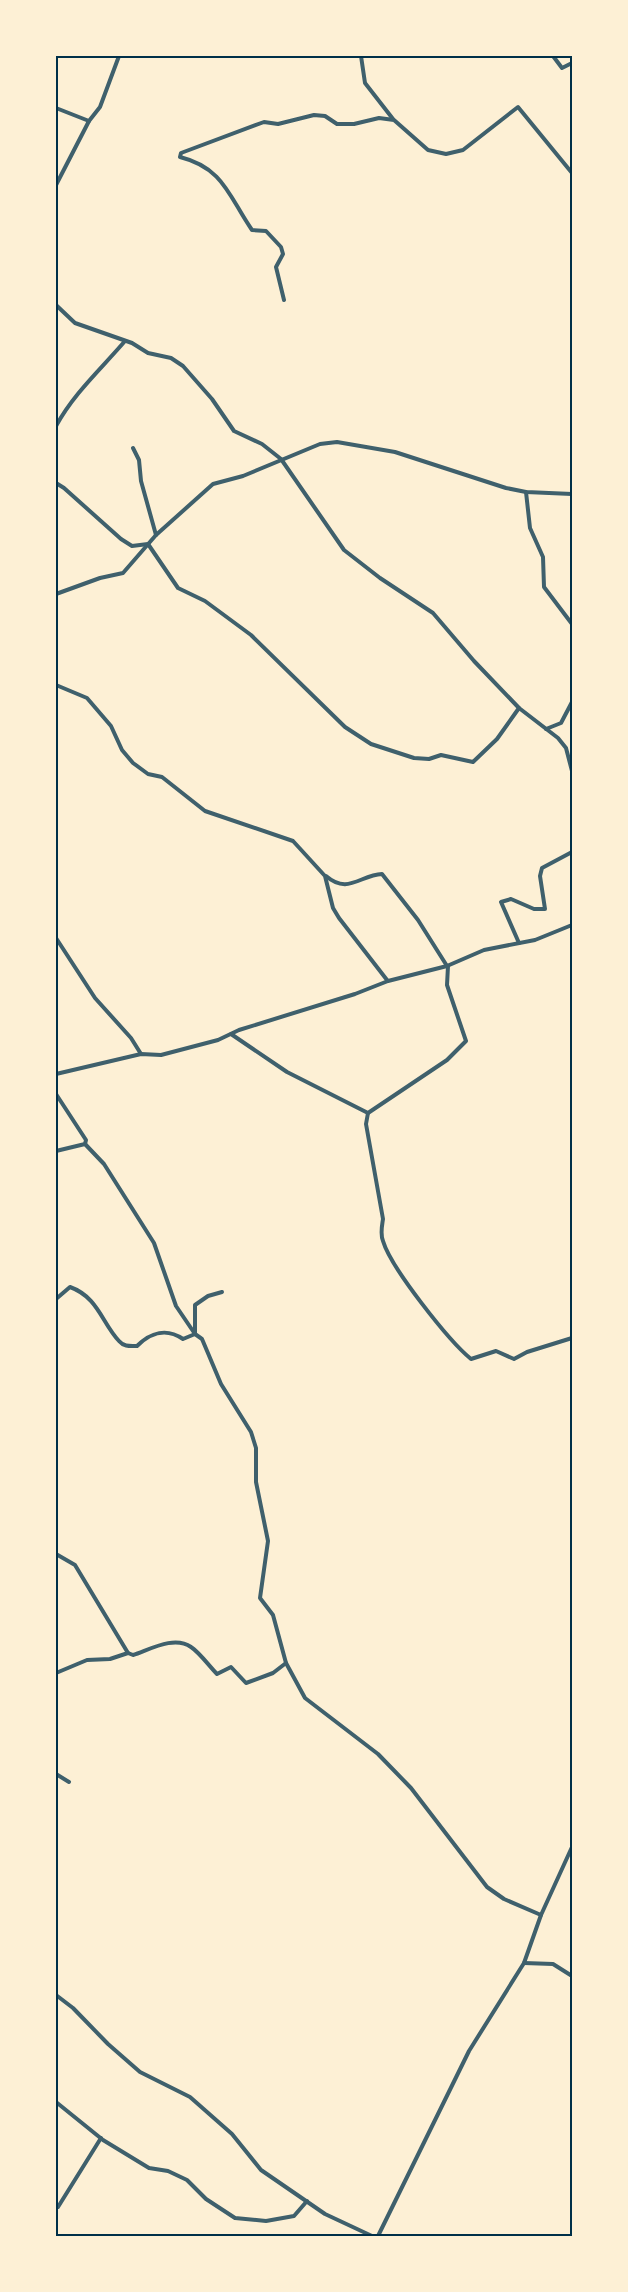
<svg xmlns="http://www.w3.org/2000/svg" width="628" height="2292" viewBox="0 0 628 2292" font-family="Mulish,sans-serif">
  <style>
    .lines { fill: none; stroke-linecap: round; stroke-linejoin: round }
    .minor { stroke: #3f606c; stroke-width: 4 }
    .neatline { fill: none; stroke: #003049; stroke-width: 2 }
  </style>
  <rect width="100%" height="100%" fill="#fdf0d5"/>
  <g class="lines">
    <g class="minor">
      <path d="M361,56L365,83L393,119"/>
      <path d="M553,56L562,68L572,63"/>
      <path d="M56,108L89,121"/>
      <path d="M56,185L89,121L100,107L119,56"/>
      <path d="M284,300L276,267L283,254L281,247L266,231L252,230C229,197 224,168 180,157L181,153L264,122L278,124L314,115L325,116L337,124H354L379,118L394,120L428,150L446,154L463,150L518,107L572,173"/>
      <path d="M56,305L75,323L132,343L148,353L171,358L183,366L212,399L234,431L262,444L281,459L344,550L380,578L433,613L474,661L519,708L497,739L473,762L441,755L429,759L414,758L371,744L345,727L251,635L205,601L178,588L148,544L132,546L121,539L64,488L56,483"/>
      <path d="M56,347V355"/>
      <path d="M56,426C74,393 101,369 125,341"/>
      <path d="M133,448L139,460L141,481L156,535"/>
      <path d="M526,492L530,528L543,557L544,587L572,624"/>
      <path d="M56,594L100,578L123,573L156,535L213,484L243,476L320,444L337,442L395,452L506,488L526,492L572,494"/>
      <path d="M56,685L87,698L111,726L122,750L133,763L148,774L162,777L205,811L293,841L325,876L333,908L339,918L387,980"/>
      <path d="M519,708L558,738L566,748L572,771"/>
      <path d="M546,729L561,723L572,702"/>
      <path d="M326,876C348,895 360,875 382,874L418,920L447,966"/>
      <path d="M56,938L95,998L131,1038L141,1054"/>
      <path d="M519,943L501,902L511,899L534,909H545L540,876L542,868L572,852"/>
      <path d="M231,1034L287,1072L368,1113L447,1060L466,1041L447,985L448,966"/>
      <path d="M56,1074L141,1054L161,1055L218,1040L239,1030L355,994L388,981L447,966L484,950L535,940L572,925"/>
      <path d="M56,1094L86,1140L85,1144L56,1151"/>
      <path d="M368,1113L366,1124L383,1219C382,1226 380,1234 383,1241C391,1268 449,1341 471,1359L496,1351L514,1359L527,1352L572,1338"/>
      <path d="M85,1144L104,1164L154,1243L176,1306L195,1334L202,1339L221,1384L251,1432L256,1448V1482L268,1541L260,1598L273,1615L286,1663L305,1698L378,1754L411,1788L487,1887L504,1899L541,1915"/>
      <path d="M56,1299L70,1287C98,1297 102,1323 119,1341C124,1347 130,1346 137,1346C151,1332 167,1328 183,1339L195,1334V1305L208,1296L222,1292"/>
      <path d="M56,1554L75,1565L128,1653"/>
      <path d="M56,1673L87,1660L110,1659L128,1653L133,1655C149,1650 174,1635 191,1647C200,1653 209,1666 217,1674L231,1667L246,1683L273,1673L286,1663"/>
      <path d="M56,1774L69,1782"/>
      <path d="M524,1963L553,1964L572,1976"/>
      <path d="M56,1995L73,2008L108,2044L140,2072L190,2097L232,2134L261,2170L325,2214L372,2236"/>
      <path d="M56,2102L103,2140L149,2168L168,2171L187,2180L206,2199L235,2218L266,2221L294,2216L307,2201"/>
      <path d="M56,2205L58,2207L101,2138"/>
      <path d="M378,2236L469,2051L524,1963L541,1915L572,1847"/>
    </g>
  </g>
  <rect width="628" height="2292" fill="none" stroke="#fdf0d5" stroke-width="114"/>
  <rect x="57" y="57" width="514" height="2178" class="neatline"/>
</svg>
